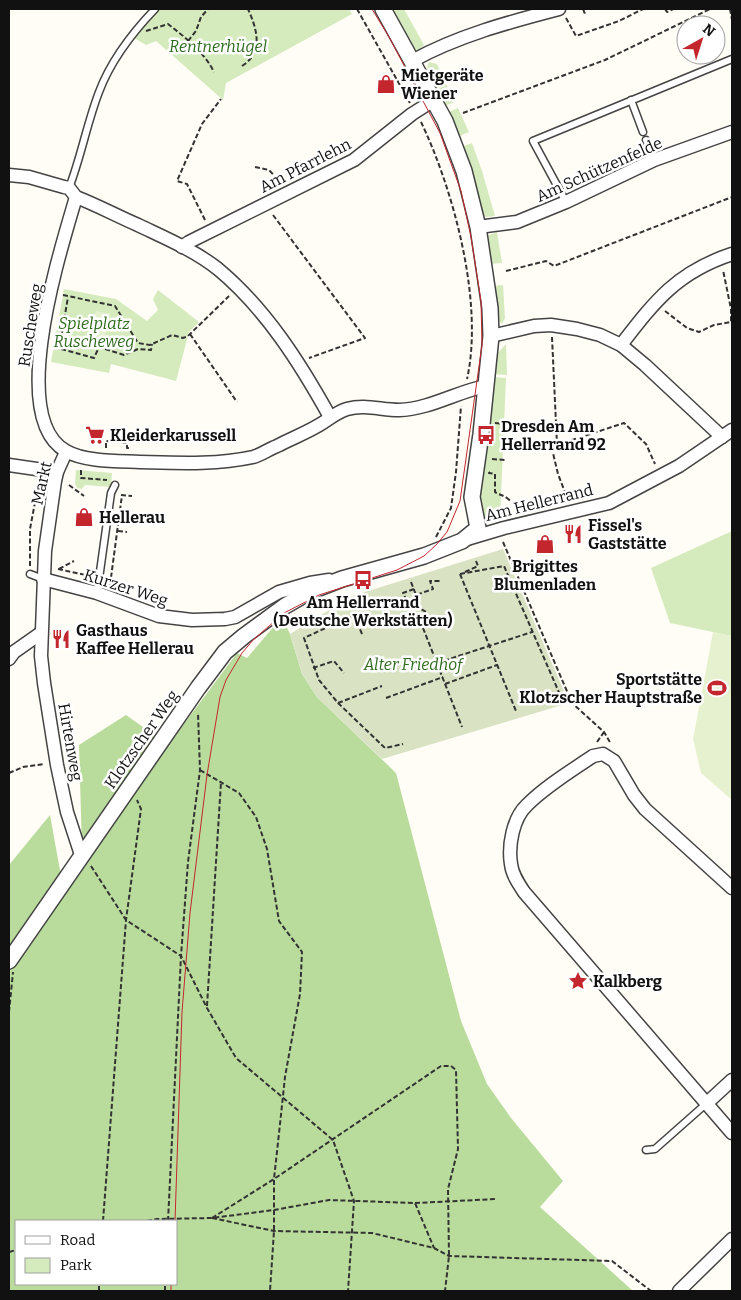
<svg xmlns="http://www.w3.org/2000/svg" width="741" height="1300" viewBox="0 0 741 1300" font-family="Bitter,serif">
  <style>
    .green { fill: #d5ebbd }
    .forest { fill: #b9dc9c; fill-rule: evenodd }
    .cemetery { fill: #d9e3c4 }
    .pitch { fill: #e6f2cf }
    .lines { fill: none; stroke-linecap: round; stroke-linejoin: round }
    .service-casing { stroke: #444; stroke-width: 9 }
    .minor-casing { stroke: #444; stroke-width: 15 }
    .tertiary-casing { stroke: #444; stroke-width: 18 }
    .path { stroke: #333; stroke-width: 2; stroke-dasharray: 5 2.5; stroke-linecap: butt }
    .service { stroke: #fff; stroke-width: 6 }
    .minor { stroke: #fff; stroke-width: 12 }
    .tertiary { stroke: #fff; stroke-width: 15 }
    .tram { stroke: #c4262e; stroke-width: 1 }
    .labels { text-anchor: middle; stroke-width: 5; stroke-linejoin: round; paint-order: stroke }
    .park-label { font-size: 16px; font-style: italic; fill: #2f6b1f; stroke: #fff }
    .poi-label { font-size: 16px; font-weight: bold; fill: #111; stroke: #fff; text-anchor: start }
    .street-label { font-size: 16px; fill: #111; stroke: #fff }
  </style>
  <rect width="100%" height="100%" fill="#fffdf5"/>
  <g class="green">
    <path d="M160,9H349L352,14L226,83L223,100L156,41L146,45L134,38Z"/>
    <path d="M388,9H404L424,45L418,50L412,48Z"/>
    <path d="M429,62L437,64L454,102L443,107C436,94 422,76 429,62Z"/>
    <path d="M458,108L469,132L457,137L446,113Z"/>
    <path d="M472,143L482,171L495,216L486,217L481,213L461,147Z"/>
    <path d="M497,232L502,263L490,264L486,241L487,236Z"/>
    <path d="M503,285L505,318L502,324L497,319L493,286Z"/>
    <path d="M64,289L116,299L147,321L158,310L153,299L158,290L199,322L189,332L176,381L111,364L109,373L51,362Z"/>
    <path d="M506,344L507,375L493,374L496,355Z"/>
    <path d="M492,377L506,378L500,520L486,524C473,503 480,477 482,454H487L492,425L487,424Z"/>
    <path d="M76,470L112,473L111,487L85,485L82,489L77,488L75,484Z"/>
    <path d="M732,531V636L670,623L651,568Z"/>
  </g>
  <g class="forest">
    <path d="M282,617L290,634L302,674L317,697L396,773L461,1021L487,1084L511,1118L563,1181L540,1207L633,1291H9V865L50,815L61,876L136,788L237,653L247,658ZM16,1221H176V1284H16Z"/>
    <path d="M126,715L160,739L82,849L79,745Z"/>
  </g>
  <path class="cemetery" d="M503,549L569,703L382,759L317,697L302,674L290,634L352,596Z"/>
  <g class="pitch">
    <path d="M96,311L110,314L104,341L90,338Z"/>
    <path d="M713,632L732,636V800L701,773L693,739Z"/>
  </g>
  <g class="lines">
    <g class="service-casing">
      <g id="service">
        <path d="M631,100L643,132"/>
        <path d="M646,140L654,160"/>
        <path d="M69,188C81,157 87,123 99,92C111,60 132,33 155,9"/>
        <path d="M566,202L533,141L732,59"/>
        <path d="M30,574L43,579"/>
        <path d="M97,593L111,493L115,485"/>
        <path d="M646,1150L655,1149L707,1103"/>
      </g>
    </g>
    <g class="minor-casing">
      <g id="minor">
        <path d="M412,61C457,36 509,22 559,9"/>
        <path d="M9,175L29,177L64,187L69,188L76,197C97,205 117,216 138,225C165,238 194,250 218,269C266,309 300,363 330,417"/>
        <path d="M76,197C61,249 6,418 66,451C85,462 118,461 140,462C178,463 216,465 253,457C261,455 269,449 277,446C292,438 309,432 324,422C332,417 337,412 347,409C365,404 381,410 399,410C430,409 456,392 486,386"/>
        <path d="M478,227L517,222L566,202L654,160L732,132"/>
        <path d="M182,247L189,242L354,160L412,114L434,100"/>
        <path d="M491,336L534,326L551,325L577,329L600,335L621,345L645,365L722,437"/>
        <path d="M621,345C655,301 677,272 732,254"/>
        <path d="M66,452L57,472L55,481L45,551L41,656L44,683L57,765L67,812L81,855"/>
        <path d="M9,465L57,472"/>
        <path d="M467,539L504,528L609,503L679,466L732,430"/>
        <path d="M43,579L97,593L159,616L192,620L225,619L235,617L279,592L310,583L329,580"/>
        <path d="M9,659L14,652L41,633"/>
        <path d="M732,888L645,809L634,795L614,761L603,754L593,756C571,771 546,786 527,805C513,818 508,845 511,864C512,874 518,883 524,892L732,1133"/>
        <path d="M707,1103L732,1080"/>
        <path d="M679,1291L732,1239"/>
      </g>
    </g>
    <g class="tertiary-casing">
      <path id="tertiary" d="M9,961L198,688L225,652L244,636L285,606L311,591L342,579L424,556L462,541L478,528L472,497L481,434L491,336L490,308L478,227L464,171L445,121L383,9"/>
    </g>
    <g class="path">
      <path d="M357,9L410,103"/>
      <path d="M583,9L585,14"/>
      <path d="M665,9L667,12L673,9"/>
      <path d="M730,9L732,20"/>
      <path d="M566,18L576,36L619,21L643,9"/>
      <path d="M146,31L168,24C186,38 204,52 214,72"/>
      <path d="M188,41L196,31L201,17L208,9"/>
      <path d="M242,66C264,52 257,29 248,9"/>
      <path d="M463,113L605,60L710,9"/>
      <path d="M421,122C454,191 484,303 467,379"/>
      <path d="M255,167L269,170L280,182"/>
      <path d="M273,215L365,338L309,358"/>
      <path d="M205,220L187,184L177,181L202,124L221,99"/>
      <path d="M506,271L546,261L554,266L732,197"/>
      <path d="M63,295L115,306L138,343L150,345L172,335L183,338L188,336L229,296"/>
      <path d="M665,311L687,328L699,332L714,325L731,322V309L723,270"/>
      <path d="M190,334L237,402"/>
      <path d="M552,337L557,445L552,449L558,474L568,500"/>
      <path d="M54,347L94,358L99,347L124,355L138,349L151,350L152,344"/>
      <path d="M57,348L60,344L68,297"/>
      <path d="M495,423L507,424"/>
      <path d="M557,445L624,423L646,444L655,464"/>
      <path d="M106,448V441L127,443V448H129"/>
      <path d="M492,459L505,460"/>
      <path d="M81,470V478L107,480"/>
      <path d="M490,472L489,473L495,474V492C499,495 503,495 507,498C513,503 517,508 525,510"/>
      <path d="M69,485L84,496"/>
      <path d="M121,495L132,496"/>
      <path d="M118,531L127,532"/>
      <path d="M436,537L451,508L456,472L461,406"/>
      <path d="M503,542L572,703L604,732L611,744"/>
      <path d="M30,566V529L39,481"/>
      <path d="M58,569L90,576"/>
      <path d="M59,569L74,561"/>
      <path d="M465,572L478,566L476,561"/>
      <path d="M460,574L504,566L561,697"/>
      <path d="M460,574L516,711"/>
      <path d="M411,582L416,595L433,589L430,581H440"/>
      <path d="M110,585L122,495"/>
      <path d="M414,589L403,593L407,601L426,612"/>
      <path d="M423,628L462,727"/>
      <path d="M362,634L354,615L304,638L319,680L338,703L385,748L403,744"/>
      <path d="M437,663L532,632"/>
      <path d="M313,668L334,661L344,673"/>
      <path d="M445,684L497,665"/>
      <path d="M386,698L443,677"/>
      <path d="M338,703L382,686"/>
      <path d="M597,742L604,732"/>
      <path d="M200,770L239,793L256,817L267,849L279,921L302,952L300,994L285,1077L280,1124L274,1179V1231L270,1291"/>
      <path d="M9,773L23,767L45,764"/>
      <path d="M91,866L126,920L181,956L207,1008L236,1058L333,1140L354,1201L348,1291"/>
      <path d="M207,1006L221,782"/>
      <path d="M9,1012L13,972"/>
      <path d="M415,1203L496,1199"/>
      <path d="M212,1218L274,1179L441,1066H451L456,1070L458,1149L448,1189L449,1256L445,1291"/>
      <path d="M212,1218L274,1231L372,1233L434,1248L449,1256L612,1261L651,1291"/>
      <path d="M103,1221L126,920L141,809L137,800"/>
      <path d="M147,1221L157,1219L212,1218L274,1210L329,1200L415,1203L434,1248"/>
      <path d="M168,1221L181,956L188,862L200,770L198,713"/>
      <path d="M9,1252L16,1250"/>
      <path d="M99,1291V1284"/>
      <path d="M165,1291V1284"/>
    </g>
    <use href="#service" class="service"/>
    <use href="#minor" class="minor"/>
    <use href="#tertiary" class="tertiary"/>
    <g class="tram">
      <path d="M175,1221L182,1012L190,913L207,775L220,697L226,680L242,653L253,640L284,613L319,595L397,570L424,556L436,545L447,532L460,501L482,345L481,301L471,237L461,191L440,133L389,37L372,9"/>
      <path d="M171,1291V1284"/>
    </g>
  </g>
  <defs>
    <g id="shop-bare" transform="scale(1.5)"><path d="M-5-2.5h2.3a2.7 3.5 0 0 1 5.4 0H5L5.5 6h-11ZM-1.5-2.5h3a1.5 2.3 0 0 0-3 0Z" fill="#c4262e" stroke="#fff" stroke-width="2.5" paint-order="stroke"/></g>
    <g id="supermarket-bare" transform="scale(1.5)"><path d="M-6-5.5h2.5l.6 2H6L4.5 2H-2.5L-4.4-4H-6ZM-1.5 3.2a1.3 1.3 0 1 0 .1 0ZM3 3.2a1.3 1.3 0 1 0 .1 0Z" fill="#c4262e" stroke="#fff" stroke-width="2.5" paint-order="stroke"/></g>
    <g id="bus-bare" transform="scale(1.5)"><path d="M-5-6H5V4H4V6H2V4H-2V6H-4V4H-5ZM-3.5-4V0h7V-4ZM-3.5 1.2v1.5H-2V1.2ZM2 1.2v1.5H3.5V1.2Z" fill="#c4262e" stroke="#fff" stroke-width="2.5" paint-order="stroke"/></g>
    <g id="restaurant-bare" transform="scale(1.5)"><path d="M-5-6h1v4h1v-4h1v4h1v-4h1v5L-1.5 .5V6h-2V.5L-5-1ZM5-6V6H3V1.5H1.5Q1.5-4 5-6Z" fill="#c4262e" stroke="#fff" stroke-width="2.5" paint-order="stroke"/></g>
    <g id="stadium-bare" transform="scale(1.5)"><path d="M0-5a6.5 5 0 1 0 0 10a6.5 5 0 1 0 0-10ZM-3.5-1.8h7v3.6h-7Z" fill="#c4262e" stroke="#fff" stroke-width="2.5" paint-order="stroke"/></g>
    <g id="sight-bare" transform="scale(1.5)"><path d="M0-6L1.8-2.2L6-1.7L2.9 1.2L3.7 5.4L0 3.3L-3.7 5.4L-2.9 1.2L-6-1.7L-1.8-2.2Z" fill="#c4262e" stroke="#fff" stroke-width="2.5" paint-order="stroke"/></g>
  </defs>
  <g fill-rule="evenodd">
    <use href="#shop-bare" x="386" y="84"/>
    <use href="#supermarket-bare" x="95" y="435"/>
    <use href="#bus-bare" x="486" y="435"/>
    <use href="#shop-bare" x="84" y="517"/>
    <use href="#restaurant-bare" x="573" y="534"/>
    <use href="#shop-bare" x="545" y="544"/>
    <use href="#bus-bare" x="363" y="580"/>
    <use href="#restaurant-bare" x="61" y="639"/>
    <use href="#stadium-bare" x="717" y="688"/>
    <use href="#sight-bare" x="578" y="981"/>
  </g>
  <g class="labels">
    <g class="park-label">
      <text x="218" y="52">Rentnerhügel</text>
      <text x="94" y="329">Spielplatz<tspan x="94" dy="18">Ruscheweg</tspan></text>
      <text x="413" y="670">Alter Friedhof</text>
    </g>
    <g class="poi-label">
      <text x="401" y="81">Mietgeräte<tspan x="401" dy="18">Wiener</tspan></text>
      <text x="501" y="432">Dresden Am<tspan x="501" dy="18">Hellerrand 92</tspan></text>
      <text x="110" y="441">Kleiderkarussell</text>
      <text x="99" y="523">Hellerau</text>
      <text x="588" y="531">Fissel's<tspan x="588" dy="18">Gaststätte</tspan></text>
      <text x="545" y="572" text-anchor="middle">Brigittes<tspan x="545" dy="18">Blumenladen</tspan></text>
      <text x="363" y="608" text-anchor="middle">Am Hellerrand<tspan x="363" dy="18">(Deutsche Werkstätten)</tspan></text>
      <text x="76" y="636">Gasthaus<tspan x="76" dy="18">Kaffee Hellerau</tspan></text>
      <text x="702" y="685" text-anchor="end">Sportstätte<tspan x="702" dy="18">Klotzscher Hauptstraße</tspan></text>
      <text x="593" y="987">Kalkberg</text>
    </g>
    <g class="street-label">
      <text transform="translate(305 165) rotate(-27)" y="6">Am Pfarrlehn</text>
      <text transform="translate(599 169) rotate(-24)" y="6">Am Schützenfelde</text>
      <text transform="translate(30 325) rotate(-81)" y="6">Ruscheweg</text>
      <text transform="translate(41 483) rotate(-77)" y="6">Markt</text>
      <text transform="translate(539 502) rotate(-14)" y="6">Am Hellerrand</text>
      <text transform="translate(126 587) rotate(18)" y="6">Kurzer Weg</text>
      <text transform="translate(141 739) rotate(-55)" y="6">Klotzscher Weg</text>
      <text transform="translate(71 742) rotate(80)" y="6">Hirtenweg</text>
    </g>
  </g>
  <rect width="741" height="1300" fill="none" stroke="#111111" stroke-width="20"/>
  <rect x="15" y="1220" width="162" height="65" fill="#ffffff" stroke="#a0a0a0"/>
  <rect x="25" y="1236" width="25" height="8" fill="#ffffff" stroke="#a0a0a0"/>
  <text x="60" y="1245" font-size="15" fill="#111111">Road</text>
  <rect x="25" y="1258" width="25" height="15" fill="#d5ebbd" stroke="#a0a0a0"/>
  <text x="60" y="1270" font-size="15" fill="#111111">Park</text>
  <g transform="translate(701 40) rotate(39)"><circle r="24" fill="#ffffff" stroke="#a0a0a0"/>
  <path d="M0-4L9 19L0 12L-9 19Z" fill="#c4262e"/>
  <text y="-8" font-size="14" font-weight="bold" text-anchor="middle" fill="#111111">N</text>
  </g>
</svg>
